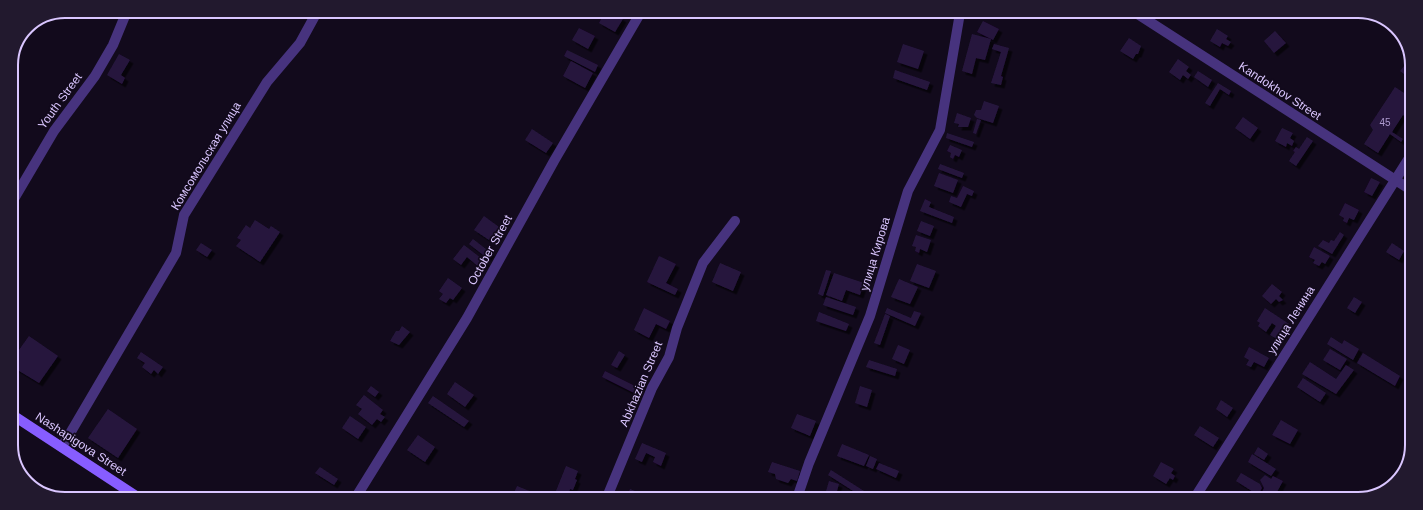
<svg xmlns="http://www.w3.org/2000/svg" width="1423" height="510" viewBox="0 0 1423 510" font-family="Arial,sans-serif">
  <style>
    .building { fill: #27163e; filter: url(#shadow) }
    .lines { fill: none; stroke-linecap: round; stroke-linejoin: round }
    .street { stroke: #47337e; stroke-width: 10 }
    .secondary { stroke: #875dff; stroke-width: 10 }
    .labels { text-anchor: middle; stroke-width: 3.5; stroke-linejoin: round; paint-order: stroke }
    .number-label { font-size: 10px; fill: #ad9acf }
    .street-label { font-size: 12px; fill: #dac6ff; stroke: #120a1c }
    .rim { fill: none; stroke: #dac6ff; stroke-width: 2 }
  </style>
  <defs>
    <filter id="shadow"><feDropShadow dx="3.5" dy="3.5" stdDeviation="0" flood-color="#0009"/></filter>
  </defs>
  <rect width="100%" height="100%" fill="#120a1c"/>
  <g class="building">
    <path d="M605,12H612L623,19L615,32L599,23Z"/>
    <path d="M983,21L999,29L993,40L977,32Z"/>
    <path d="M579,28L595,36L588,49L572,40Z"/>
    <path d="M1217,29L1228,36L1226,39L1231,42L1228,46L1222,43L1220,47L1210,41Z"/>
    <path d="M1275,31L1286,43L1274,53L1264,41Z"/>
    <path d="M972,34L991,39L985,60L976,58L972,74L962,71Z"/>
    <path d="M1129,38L1141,46L1138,54H1136L1133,59L1120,51Z"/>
    <path d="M903,44L924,51L918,69L897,62Z"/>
    <path d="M994,44L1009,48L1001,76L1003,77L1001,85L991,83L1001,52L992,49Z"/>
    <path d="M567,50L598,65L595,72L564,56Z"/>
    <path d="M119,54L130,60L121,75L125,78L122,84L107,75Z"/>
    <path d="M1178,59L1189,67L1186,71L1191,75L1188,79L1183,75L1180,80L1169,72Z"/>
    <path d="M1410,59L1412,62V80L1400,71Z"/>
    <path d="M571,61L593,73L585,88L563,76Z"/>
    <path d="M895,70L930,82L927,90L893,78Z"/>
    <path d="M1198,71L1212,80L1208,87L1194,77Z"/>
    <path d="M1218,83L1231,91L1229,95L1220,89L1210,106L1205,103Z"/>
    <path d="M1395,87L1407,95L1412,88L1411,118L1410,119L1403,115L1392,132L1403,139L1401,142L1390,134L1378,153L1364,144L1373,130L1370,125Z"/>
    <path d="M984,101L999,106L993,123L977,118L974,115L976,110H981Z"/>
    <path d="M957,113L971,118L968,127H958L959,124L954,123Z"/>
    <path d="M1243,117L1258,128L1250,139L1235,128Z"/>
    <path d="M977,119L981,120L976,134L973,133Z"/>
    <path d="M1282,128L1293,133L1290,138L1294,141L1292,146L1287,143L1286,147L1275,141Z"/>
    <path d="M532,129L553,143L546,153L525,140Z"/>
    <path d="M947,133L974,142L972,147L946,138Z"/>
    <path d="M1307,137L1313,141L1296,166L1289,161L1295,152L1293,151L1296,147L1299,149Z"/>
    <path d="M950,145L962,150L959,157L955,155L953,159L950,157L951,153L947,151Z"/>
    <path d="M940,164L964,173L962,178L938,169Z"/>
    <path d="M939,173L958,180L953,193L934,186Z"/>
    <path d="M1371,178L1380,182L1372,196L1364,192Z"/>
    <path d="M963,186L974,191L972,196L967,194L961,207L949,202L951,196L957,198Z"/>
    <path d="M925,199L931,202L929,207L954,217L952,223L920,211Z"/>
    <path d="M1345,203L1359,210L1354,220L1349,218L1347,223L1343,221L1344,218L1339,215Z"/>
    <path d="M1411,215V225L1406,222Z"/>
    <path d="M484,216L499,227L489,240L474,230Z"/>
    <path d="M255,220L269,229L271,226L280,232L260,262L236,246L241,240L237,238L246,225L250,228Z"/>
    <path d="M921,221L934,226L930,236L917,231Z"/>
    <path d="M1340,232L1344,235L1332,254L1318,246L1323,240L1329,243L1331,240L1334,241Z"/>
    <path d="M916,235L931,240L927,252L920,249L919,253L915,251L916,247L912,246Z"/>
    <path d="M473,239L491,253L487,258L469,244Z"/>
    <path d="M201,243L212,250L207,257L196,250Z"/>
    <path d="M1392,243L1404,251L1399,260L1386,252Z"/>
    <path d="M464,245L486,262L480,268L467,257L461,265L453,259Z"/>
    <path d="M1314,247L1330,256L1325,264L1322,262L1319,266L1313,263L1315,260L1309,257Z"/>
    <path d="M659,256L676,264L666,283L678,289L675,295L647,282Z"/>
    <path d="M720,263L741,272L733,291L712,282Z"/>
    <path d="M917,264L936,271L929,288L910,281Z"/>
    <path d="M826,270L831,271L823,296L818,294Z"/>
    <path d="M834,273L864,283L860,295L846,290L842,301L826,295Z"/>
    <path d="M448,278L462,288L453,300L450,298L446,303L439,299L443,294L439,291Z"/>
    <path d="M899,279L918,287L910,304L891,297Z"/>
    <path d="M1272,284L1282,292L1279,296L1283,300L1279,302L1276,299L1271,304L1262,296Z"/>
    <path d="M826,297L856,307L853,315L823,305Z"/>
    <path d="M1354,297L1362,302L1355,313L1347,308Z"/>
    <path d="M644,308L670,321L666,329L656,324L649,338L634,330Z"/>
    <path d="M887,308L911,318L914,311L921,313L915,326L885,313Z"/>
    <path d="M1265,308L1289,324L1279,340L1270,335L1276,326L1272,323L1266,332L1258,326L1260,323L1257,321Z"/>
    <path d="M819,312L849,324L846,331L816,321Z"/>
    <path d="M885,314L890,316L880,345L874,343Z"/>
    <path d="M402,326L410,332L399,345L390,341L396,331H399Z"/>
    <path d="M29,336L58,356L39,383L11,366V361Z"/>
    <path d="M1331,337L1342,344L1344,340L1359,349L1353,360L1327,344Z"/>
    <path d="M898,345L910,350L904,364L892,359Z"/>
    <path d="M1249,347L1269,358L1264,367L1254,362L1251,367L1246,365L1249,360L1244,357Z"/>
    <path d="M1330,349L1347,359L1340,370L1323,360Z"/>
    <path d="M619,351L625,355L617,368L611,365Z"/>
    <path d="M141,352L163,367L158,374L154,370L151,374L142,367L145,363L137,358Z"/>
    <path d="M1363,353L1400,376L1395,386L1357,363Z"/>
    <path d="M869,360L897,369L895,376L866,367Z"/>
    <path d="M1310,362L1336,379L1346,365L1354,370L1336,394L1302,374Z"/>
    <path d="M605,371L637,387L634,393L602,377Z"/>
    <path d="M1303,378L1326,393L1320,402L1297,387Z"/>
    <path d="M455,382L474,395L465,407L447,394Z"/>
    <path d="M371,386L379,392L375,397L367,391Z"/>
    <path d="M860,386L872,390L867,407L855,403Z"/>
    <path d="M364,395L383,410L380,414L385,417L381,422L377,419L372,425L358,414L362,409L356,405Z"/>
    <path d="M433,396L469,421L464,427L428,403Z"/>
    <path d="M1221,400L1233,408L1227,417L1216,409Z"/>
    <path d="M108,409L137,429L118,458L88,438Z"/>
    <path d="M797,414L816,421L810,436L791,428Z"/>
    <path d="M350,416L366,427L358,439L342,428Z"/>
    <path d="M1281,420L1298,430L1290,444L1272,435Z"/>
    <path d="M1200,426L1219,438L1213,447L1194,435Z"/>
    <path d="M418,435L435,447L425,462L407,450Z"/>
    <path d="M642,443L666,453L661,466L653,462L655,457L646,453L642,462L635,459Z"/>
    <path d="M842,444L869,455L864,466L837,456Z"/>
    <path d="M1258,447L1268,454L1264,460L1254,454Z"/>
    <path d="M1252,454L1276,469L1271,476L1248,462Z"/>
    <path d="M870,456L877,459L873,469L866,466Z"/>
    <path d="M772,462L800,471L797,481L791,479L788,483L776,479L775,474L768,472Z"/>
    <path d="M1161,462L1174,469L1171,473L1175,476L1173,480L1170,478L1166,484L1153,476Z"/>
    <path d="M879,463L899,471L896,478L876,469Z"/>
    <path d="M566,466L578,471L575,479L577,480L573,490L570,489L569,492L583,497L554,496Z"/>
    <path d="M320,467L338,479L334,485L315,473Z"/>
    <path d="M831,470L864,491L861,496L828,475Z"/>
    <path d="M1241,473L1260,484L1262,488L1258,495L1236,481Z"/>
    <path d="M1265,475L1271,479L1273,476L1283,481L1273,499H1266L1260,496L1264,488L1260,480Z"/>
    <path d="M829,481L839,484L835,498H824Z"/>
    <path d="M517,486L544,497H519L513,495Z"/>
    <path d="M630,489L648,496L647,497H626Z"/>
  </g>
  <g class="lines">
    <g class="street">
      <path d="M1136,13L1411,190"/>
      <path d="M11,204L54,131L95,76L113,45L127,11"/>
      <path d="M62,447L176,253L184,215L267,82L300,43L317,12"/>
      <path d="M356,497L467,318L554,161L641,12"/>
      <path d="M607,497L652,388L669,357L677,328L703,263L735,221"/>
      <path d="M797,498L809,463L870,316L908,191L940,130L960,13"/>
      <path d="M1194,499L1411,155"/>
    </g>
    <path class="secondary" d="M11,414L136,496"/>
  </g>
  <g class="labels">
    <g class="number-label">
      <text x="1385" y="126">45</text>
    </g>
    <g class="street-label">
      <text transform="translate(1280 91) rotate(33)" y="4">Kandokhov Street</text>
      <text transform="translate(60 101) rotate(-54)" y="4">Youth Street</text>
      <text transform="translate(206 156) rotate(-59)" y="4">Комсомольская улица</text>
      <text transform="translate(490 250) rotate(-61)" y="4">October Street</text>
      <text transform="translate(875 254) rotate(-73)" y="4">улица Кирова</text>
      <text transform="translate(1291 320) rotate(-58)" y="4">улица Ленина</text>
      <text transform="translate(641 384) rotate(-67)" y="4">Abkhazian Street</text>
      <text transform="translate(81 444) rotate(33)" y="4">Nashapigova Street</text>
    </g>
  </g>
  <path d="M0 0H1423V510H0ZM65 18H1358A47 47 0 0 1 1405 65V445A47 47 0 0 1 1358 492H65A47 47 0 0 1 18 445V65A47 47 0 0 1 65 18Z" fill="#22192e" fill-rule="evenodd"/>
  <path class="rim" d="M65 18H1358A47 47 0 0 1 1405 65V445A47 47 0 0 1 1358 492H65A47 47 0 0 1 18 445V65A47 47 0 0 1 65 18Z"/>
</svg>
